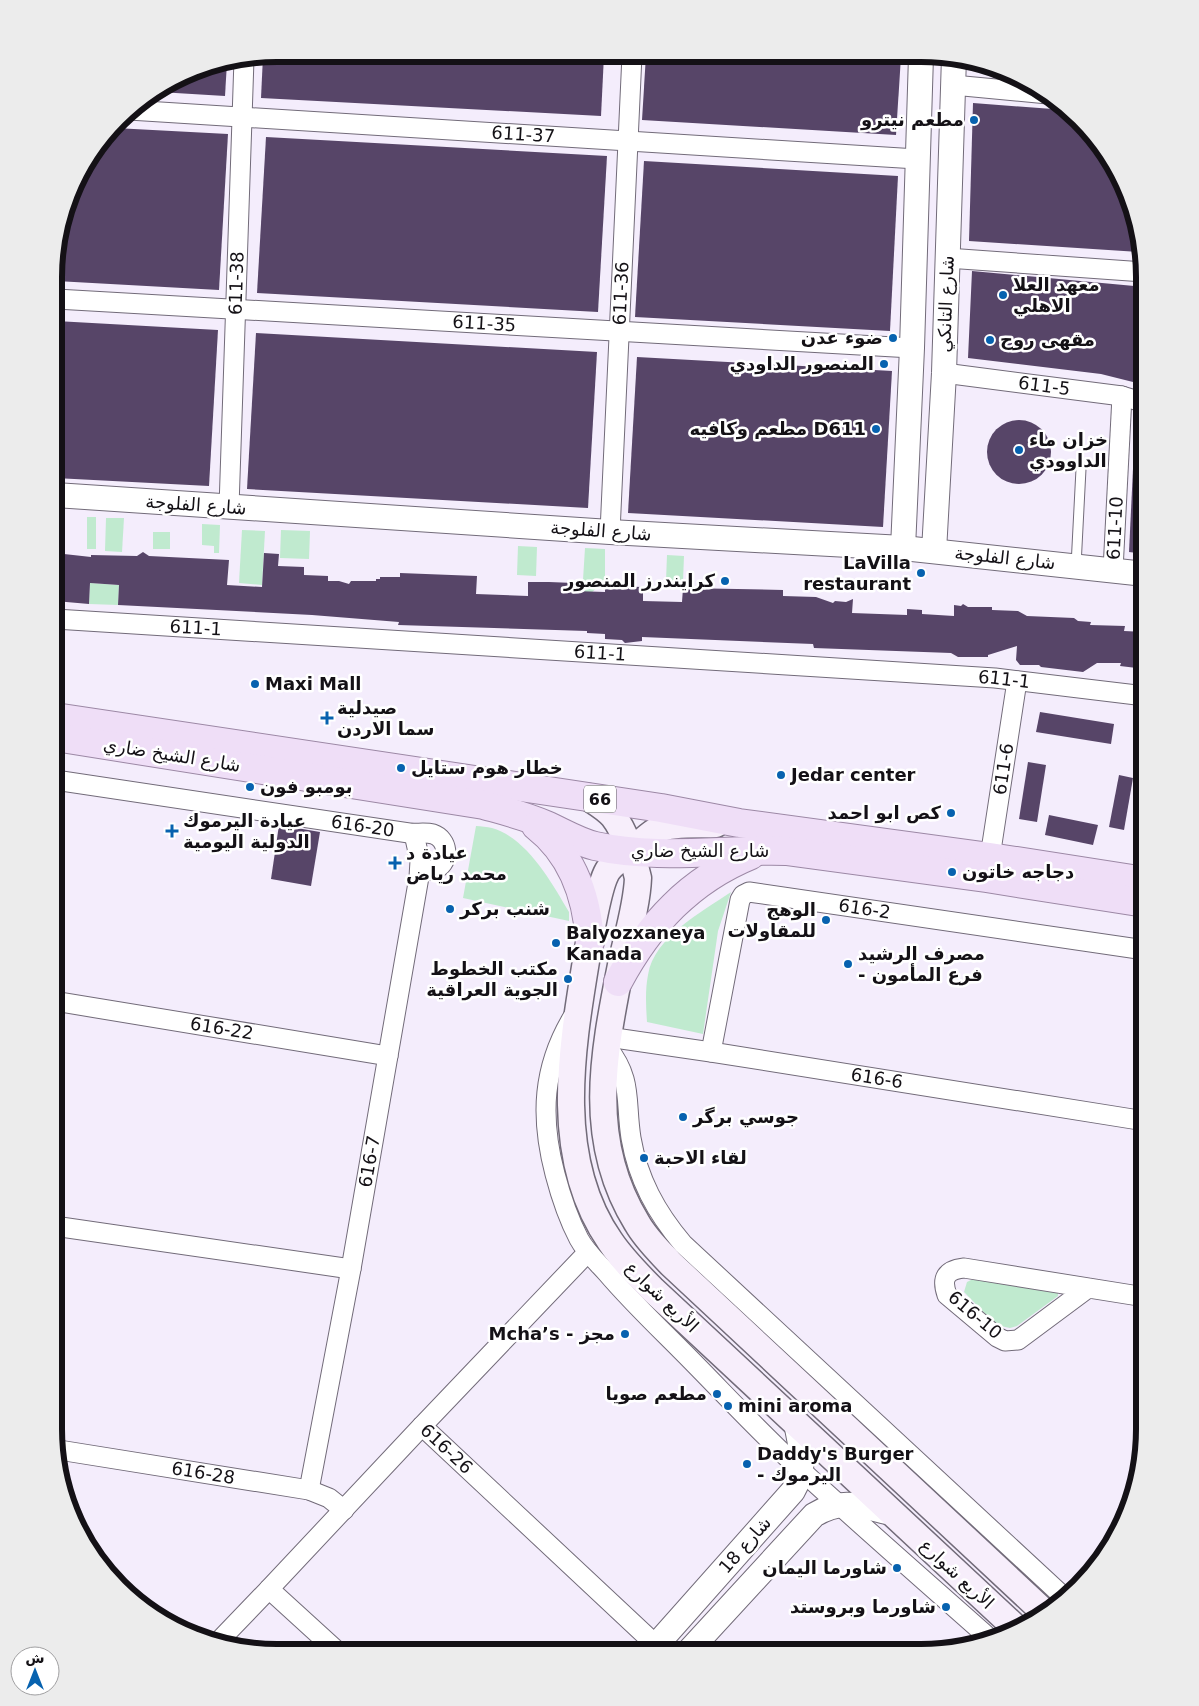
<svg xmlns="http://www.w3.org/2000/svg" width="1199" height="1706" viewBox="0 0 1199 1706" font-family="'DejaVu Sans','Noto Naskh Arabic',sans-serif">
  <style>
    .green { fill: #c0eacf }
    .building { fill: #574568 }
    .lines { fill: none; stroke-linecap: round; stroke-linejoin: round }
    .service-casing { stroke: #726b79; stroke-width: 11 }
    .minor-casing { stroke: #726b79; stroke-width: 21 }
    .tertiary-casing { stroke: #726b79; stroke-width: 26 }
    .secondary-casing { stroke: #726b79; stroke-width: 29 }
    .primary-casing { stroke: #9c88a5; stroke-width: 30 }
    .service { stroke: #fff; stroke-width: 9 }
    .minor { stroke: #fff; stroke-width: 19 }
    .tertiary { stroke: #fff; stroke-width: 24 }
    .secondary { stroke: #f7eefb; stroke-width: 26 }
    .primary { stroke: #efdef7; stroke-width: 28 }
    .poi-dot { fill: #0762af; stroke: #fff; stroke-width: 2 }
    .labels { text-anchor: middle; stroke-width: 5; stroke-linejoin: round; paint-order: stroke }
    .shield { fill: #fff; stroke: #5a585c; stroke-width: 1 }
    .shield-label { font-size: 16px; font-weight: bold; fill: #141116 }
    .poi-label { font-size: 18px; font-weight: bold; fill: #141116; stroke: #fff; text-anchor: start }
    .street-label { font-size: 18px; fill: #141116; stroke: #fff }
    .rim { fill: none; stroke: #141116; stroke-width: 6 }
  </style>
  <rect width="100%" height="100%" fill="#f4edfc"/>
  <g class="green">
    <rect x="87" y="517" width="9" height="32"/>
    <path d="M106,518H124L122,552L105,551Z"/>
    <path d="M202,524L220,525L219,553H214V546L202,545Z"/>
    <path d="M242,530L265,531L262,585L239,583Z"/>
    <path d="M281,530L310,531L309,559L280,558Z"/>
    <rect x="153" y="532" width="17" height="17"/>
    <path d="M518,546L537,547L536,576L517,575Z"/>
    <path d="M585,548L605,549V580L588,596H582Z"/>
    <path d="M667,555L684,556L683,581H666Z"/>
    <path d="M90,583L119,585L118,605L89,604Z"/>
    <path d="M476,826C481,826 487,827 492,828C527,838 552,883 569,912V921L463,898Z"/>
    <path d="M731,892L718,931L703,1034L647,1022C646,1007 645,990 648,975C654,937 702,912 731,892Z"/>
    <path d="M973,1279L1058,1293V1296L1017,1326L1010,1328L996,1325L964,1292L967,1282Z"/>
  </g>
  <g class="building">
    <path d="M277,54L604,55L601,116L261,98L263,56Z"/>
    <path d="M646,55L901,56L896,135L642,120Z"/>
    <path d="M227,62L225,96L159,92L205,66Z"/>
    <path d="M973,103L1066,110L1122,179L1139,252L969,241Z"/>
    <path d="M115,128L228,134L219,290L56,281V248L84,166Z"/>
    <path d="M266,137L607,156L598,312L257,293Z"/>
    <path d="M644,161L898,176L890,331L635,317Z"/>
    <path d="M972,271L1145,287V385L1101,374L968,358Z"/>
    <path d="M56,321L218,330L209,486L55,478Z"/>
    <path d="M256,333L597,352L588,508L247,489Z"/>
    <path d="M637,357L892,371L883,527L628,513Z"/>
    <circle cx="1019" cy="452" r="32"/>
    <path d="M1135,427H1145V554L1129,552Z"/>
    <path d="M143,552L149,556L229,560L227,585L262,587L264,553L279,554L278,566L304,567V575L328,576V581H339L349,584L351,581H376V579H380V577H400V573L477,576L476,594L528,596V582H549L574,583V591L605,592V586L643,587V601L682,602L683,588L783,590V596L816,597L833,603L835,601L846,602L853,599L852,613L907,615V609L922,610V614L954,616V605L961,606L963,604L968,607H992V610L1018,611L1027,616L1074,618L1078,621L1091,622L1090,625L1125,626L1124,631L1145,632V669L1120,666L1121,663H1097L1083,672L1041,667L1039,665H1020L1016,660L1017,646L988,655V657H958L951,653L814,648L813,644L642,637V641L625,643L622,640L605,639V634L587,633V631L398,625L399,622L312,615L118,605L119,585L90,583L89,604L55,601V553L91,557V555L137,556Z"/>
    <path d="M1040,712L1114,724L1111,744L1036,732Z"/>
    <path d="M1028,762L1046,765L1037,822L1019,819Z"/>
    <path d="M1119,775L1133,778L1124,830L1109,827Z"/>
    <path d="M1049,815L1098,825L1093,845L1045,835Z"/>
    <path d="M279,825L320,832L311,886L271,879Z"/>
  </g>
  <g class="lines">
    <g class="service-casing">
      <path id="service" d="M1076,566L1081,469"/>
    </g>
    <g class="minor-casing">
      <g id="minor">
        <path d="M953,85L1048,94"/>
        <path id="s1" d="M129,110L917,159"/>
        <path d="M947,258L1144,272"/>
        <path id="s2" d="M56,299L912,348"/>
        <path id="s3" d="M944,373L1122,396L1145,403"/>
        <path id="s4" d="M229,507L244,59"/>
        <path id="s5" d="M610,532L632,55"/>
        <path id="s6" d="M1113,570L1122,396"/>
        <path id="s7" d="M55,619L995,678L1145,696"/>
        <path id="s8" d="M55,780L409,833C416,834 425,832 433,834C448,839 451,861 436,869C431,871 425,871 420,871"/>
        <path id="s9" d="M990,857L1017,681"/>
        <path id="s10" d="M54,1001L388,1056"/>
        <path d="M574,1015C542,1067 540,1117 555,1174C561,1197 568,1218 579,1239C586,1252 597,1262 607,1273C630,1300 655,1324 680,1349C721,1390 760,1433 803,1472C864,1528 926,1582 988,1637"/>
        <path id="s11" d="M608,1037L711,1052L1145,1121"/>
        <path d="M607,1047C633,1080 625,1100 631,1138C638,1179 656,1212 683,1244L1066,1599"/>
        <path id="s12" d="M711,1052L740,900L743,895L749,892L1145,950"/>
        <path d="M54,1226L351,1269"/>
        <path d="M1088,1288L1018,1340L1005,1341L997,1337L947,1295C941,1278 946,1270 964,1268L1145,1297"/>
        <path d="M422,1426L588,1252"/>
        <path id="s13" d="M59,1450L309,1490L329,1498L344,1510"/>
        <path id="s14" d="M309,1490L351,1269L419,877L420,861L414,834"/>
        <path d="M218,1642L269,1589"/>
        <path id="s15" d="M337,1651L269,1589L422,1426L657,1646"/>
      </g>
    </g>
    <g class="tertiary-casing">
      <g id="tertiary">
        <path d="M55,495L610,532L903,548L1145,574"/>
        <path d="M903,548L912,348L921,56"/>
        <path d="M934,551L944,373L954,57"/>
        <path d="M651,1651L793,1491C807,1467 801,1449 796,1423"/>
        <path d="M688,1652L814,1515C843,1498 860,1506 891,1513"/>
      </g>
    </g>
    <g class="secondary-casing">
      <g id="secondary">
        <path d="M588,797C597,803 606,808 613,816C625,831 634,859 638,878C637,904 628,934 622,960C604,1051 585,1139 637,1223C646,1239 659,1251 671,1264L1045,1613"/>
        <path d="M716,824C700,825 668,822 656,831C646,837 638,846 630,853C623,858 614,862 609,869C599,881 589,943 586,961C571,1052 553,1159 610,1241C622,1259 637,1274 652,1289L1018,1630"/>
      </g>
    </g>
    <g class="primary-casing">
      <g id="primary">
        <path d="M55,717L661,808L739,823L990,857L1145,881"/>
        <path d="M55,737L484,805C505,811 526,816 546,825C562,832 578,842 595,846C658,860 722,849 786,851L986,878L1145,903"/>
        <path d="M536,826C572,854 587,897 590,942"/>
        <path d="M618,982C649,924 690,880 751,855"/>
      </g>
    </g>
    <use href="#service" class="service"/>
    <use href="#minor" class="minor"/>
    <use href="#tertiary" class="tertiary"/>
    <use href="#secondary" class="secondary"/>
    <use href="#primary" class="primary"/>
  </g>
  <g class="poi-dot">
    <circle cx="974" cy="120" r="5"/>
    <circle cx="1003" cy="295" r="5"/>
    <circle cx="893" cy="338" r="5"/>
    <circle cx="990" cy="340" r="5"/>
    <circle cx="884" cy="364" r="5"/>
    <circle cx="876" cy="429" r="5"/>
    <circle cx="1019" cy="450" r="5"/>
    <circle cx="921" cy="573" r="5"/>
    <circle cx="725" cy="581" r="5"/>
    <circle cx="255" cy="684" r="5"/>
    <path d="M324.5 710.5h5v5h5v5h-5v5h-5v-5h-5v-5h5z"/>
    <circle cx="401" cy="768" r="5"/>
    <circle cx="781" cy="775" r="5"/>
    <circle cx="250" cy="787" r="5"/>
    <circle cx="951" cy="813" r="5"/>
    <path d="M169.5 823.5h5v5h5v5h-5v5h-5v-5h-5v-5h5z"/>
    <path d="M392.5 855.5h5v5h5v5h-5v5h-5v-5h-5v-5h5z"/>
    <circle cx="952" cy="872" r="5"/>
    <circle cx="450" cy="909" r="5"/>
    <circle cx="826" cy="920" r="5"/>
    <circle cx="556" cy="943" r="5"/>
    <circle cx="848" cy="964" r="5"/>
    <circle cx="568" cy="979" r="5"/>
    <circle cx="683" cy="1117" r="5"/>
    <circle cx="644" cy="1158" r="5"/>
    <circle cx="625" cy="1334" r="5"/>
    <circle cx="717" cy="1394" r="5"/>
    <circle cx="728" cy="1406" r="5"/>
    <circle cx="747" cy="1464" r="5"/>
    <circle cx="897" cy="1568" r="5"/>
    <circle cx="946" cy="1607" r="5"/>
  </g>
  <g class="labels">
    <rect class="shield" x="584" y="785.5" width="32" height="27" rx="4"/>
    <g class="shield-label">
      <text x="600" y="805">66</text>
    </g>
    <g class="poi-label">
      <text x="964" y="126" text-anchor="end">مطعم نيترو</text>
      <text x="1013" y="291">معهد العلا<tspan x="1013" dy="21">الاهلي</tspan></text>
      <text x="883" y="344" text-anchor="end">ضوء عدن</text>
      <text x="1000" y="346">مقهى روح</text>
      <text x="874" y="370" text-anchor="end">المنصور الداودي</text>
      <text x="866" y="435" text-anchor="end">مطعم وكافيه D611</text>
      <text x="1029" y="446">خزان ماء<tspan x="1029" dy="21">الداوودي</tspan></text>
      <text x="911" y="569" text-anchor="end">LaVilla<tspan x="911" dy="21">restaurant</tspan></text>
      <text x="715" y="587" text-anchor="end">كرايندرز المنصور</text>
      <text x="265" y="690">Maxi Mall</text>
      <text x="337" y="714">صيدلية<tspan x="337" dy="21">سما الاردن</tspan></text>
      <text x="411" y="774">خطار هوم ستايل</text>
      <text x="791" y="781">Jedar center</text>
      <text x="260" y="793">بومبو فون</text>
      <text x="941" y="819" text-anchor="end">كص ابو احمد</text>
      <text x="183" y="827">عيادة اليرموك<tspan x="183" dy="21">الدولية اليومية</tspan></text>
      <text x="406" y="859">عيادة د<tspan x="406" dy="21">محمد رياض</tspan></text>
      <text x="962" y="878">دجاجه خاتون</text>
      <text x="460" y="915">شنب بركر</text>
      <text x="816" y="916" text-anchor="end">الوهج<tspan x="816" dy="21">للمقاولات</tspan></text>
      <text x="566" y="939">Balyozxaneya<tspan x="566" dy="21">Kanada</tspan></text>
      <text x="858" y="960">مصرف الرشيد<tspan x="858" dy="21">- فرع المأمون</tspan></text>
      <text x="558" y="975" text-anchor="end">مكتب الخطوط<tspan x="558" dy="21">الجوية العراقية</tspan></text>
      <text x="693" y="1123">جوسي برگر</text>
      <text x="654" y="1164">لقاء الاحبة</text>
      <text x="615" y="1340" text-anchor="end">Mcha’s - مجز</text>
      <text x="707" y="1400" text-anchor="end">مطعم صويا</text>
      <text x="738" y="1412">mini aroma</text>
      <text x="757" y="1460">Daddy's Burger<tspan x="757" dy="21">- اليرموك</tspan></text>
      <text x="887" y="1574" text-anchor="end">شاورما اليمان</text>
      <text x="936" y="1613" text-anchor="end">شاورما وبروستد</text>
    </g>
    <g class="street-label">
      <text dy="6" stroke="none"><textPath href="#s1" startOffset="395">611-37</textPath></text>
      <text dy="6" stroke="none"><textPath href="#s4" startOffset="224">611-38</textPath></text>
      <text dy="6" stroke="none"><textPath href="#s5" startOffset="239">611-36</textPath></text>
      <text transform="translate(946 304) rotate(-88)" y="6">شارع التانكي</text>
      <text dy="6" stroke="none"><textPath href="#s2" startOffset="429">611-35</textPath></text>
      <text dy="6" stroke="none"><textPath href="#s3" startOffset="101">611-5</textPath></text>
      <text transform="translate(196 505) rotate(4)" y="6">شارع الفلوجة</text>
      <text dy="6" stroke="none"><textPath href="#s6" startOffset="42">611-10</textPath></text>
      <text transform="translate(601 531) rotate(4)" y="6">شارع الفلوجة</text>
      <text transform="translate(1005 558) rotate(6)" y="6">شارع الفلوجة</text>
      <text dy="6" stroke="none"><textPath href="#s7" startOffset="141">611-1</textPath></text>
      <text dy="6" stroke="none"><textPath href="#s7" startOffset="546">611-1</textPath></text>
      <text dy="6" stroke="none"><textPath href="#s7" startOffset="951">611-1</textPath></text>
      <text transform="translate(172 755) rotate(9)" y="6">شارع الشيخ ضاري</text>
      <text dy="6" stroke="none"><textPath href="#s9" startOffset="89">611-6</textPath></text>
      <text dy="6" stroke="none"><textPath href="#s8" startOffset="311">616-20</textPath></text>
      <text x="700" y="857">شارع الشيخ ضاري</text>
      <text dy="6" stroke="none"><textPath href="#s12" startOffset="284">616-2</textPath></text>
      <text dy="6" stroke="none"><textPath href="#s10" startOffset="170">616-22</textPath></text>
      <text dy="6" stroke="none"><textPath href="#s11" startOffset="272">616-6</textPath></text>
      <text dy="6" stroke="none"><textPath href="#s14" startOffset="334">616-7</textPath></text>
      <text transform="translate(662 1297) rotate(44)" y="6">الأربع شوارع</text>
      <text transform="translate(975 1315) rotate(40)" y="6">616-10</text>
      <text dy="6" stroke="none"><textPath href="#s15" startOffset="349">616-26</textPath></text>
      <text dy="6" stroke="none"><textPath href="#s13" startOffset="146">616-28</textPath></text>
      <text transform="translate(745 1545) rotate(-49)" y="6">شارع 18</text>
      <text transform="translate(957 1574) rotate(43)" y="6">الأربع شوارع</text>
    </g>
  </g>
  <path d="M0 0H1199V1706H0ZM277 62H921A215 215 0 0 1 1136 277V1429A215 215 0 0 1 921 1644H277A215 215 0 0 1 62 1429V277A215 215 0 0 1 277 62Z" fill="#ececec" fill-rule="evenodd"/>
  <path class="rim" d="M277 62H921A215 215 0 0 1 1136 277V1429A215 215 0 0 1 921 1644H277A215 215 0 0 1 62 1429V277A215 215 0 0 1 277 62Z"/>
  <g transform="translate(35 1671)"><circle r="24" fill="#ffffff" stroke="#a1a0a2"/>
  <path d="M0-4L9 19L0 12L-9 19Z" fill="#0762af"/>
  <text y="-8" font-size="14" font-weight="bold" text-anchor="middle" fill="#141116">ش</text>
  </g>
</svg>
